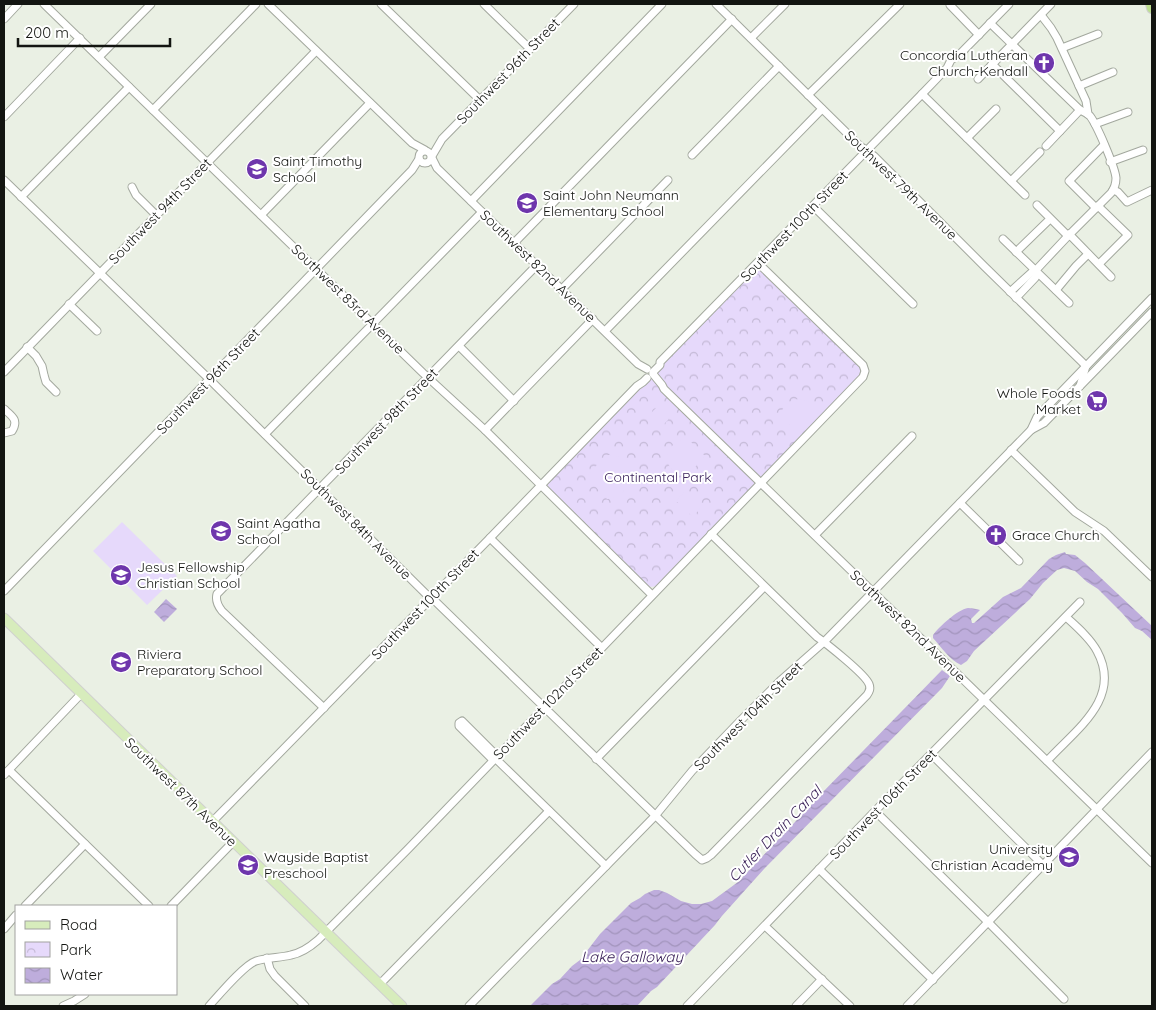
<svg xmlns="http://www.w3.org/2000/svg" width="1156" height="1010" viewBox="0 0 1156 1010" font-family="Quicksand,sans-serif">
  <style>
    .park { fill: url(#park-crowns) }
    .pitch { fill: #e6d9fb }
    .water { fill: url(#water-waves) }
    .lines { fill: none; stroke-linecap: round; stroke-linejoin: round }
    .minor-casing { stroke: #a3a89e; stroke-width: 9 }
    .major-casing { stroke: #d0d0cf; stroke-width: 11 }
    .highway-casing { stroke: #d0d0cf; stroke-width: 12 }
    .minor { stroke: #fff; stroke-width: 7 }
    .major { stroke: #d7ecbc; stroke-width: 9 }
    .highway { stroke: #bddf90; stroke-width: 10 }
    .labels { text-anchor: middle; stroke-width: 4; stroke-linejoin: round; paint-order: stroke }
    .poi-label { font-size: 14px; fill: #131511; stroke: #fff; text-anchor: start }
    .street-label { font-size: 14px; fill: #131511; stroke: #fff }
    .park-label { font-size: 14px; fill: #3d245d; stroke: #fff }
    .water-label { font-size: 15px; font-style: italic; fill: #371d55; stroke: #fff }
  </style>
  <defs>
    <pattern id="park-crowns" width="20" height="18" patternUnits="userSpaceOnUse" patternTransform="scale(1.25)"><rect width="20" height="18" fill="#e6d9fb"/><path d="M2 6a3 3 0 1 1 6 0M12 15a3 3 0 1 1 6 0" fill="none" stroke="#c4b9d6"/></pattern>
    <pattern id="water-waves" width="16" height="10" patternUnits="userSpaceOnUse" patternTransform="scale(1.25)"><rect width="16" height="10" fill="#beaddc"/><path d="M0 5q4-4 8 0t8 0" fill="none" stroke="#a294bc"/></pattern>
  </defs>
  <rect width="100%" height="100%" fill="#eaf0e4"/>
  <path class="park" d="M757,269L760,270L860,365L861,374L662,581C657,586 653,589 646,585L547,488L548,482L754,271Z"/>
  <g class="pitch">
    <path d="M799,399C809,400 816,405 818,416L802,433L797,432L780,415C783,406 789,400 799,399Z"/>
    <path d="M658,406L668,416V420L658,430L646,418Z"/>
    <path d="M687,438L705,456L687,476C660,473 661,443 687,438Z"/>
    <path d="M608,455C636,453 636,498 607,499L589,479L588,475L604,457Z"/>
    <path d="M686,490L702,506L693,517L676,501Z"/>
    <path d="M122,522L177,576L147,605L93,551Z"/>
  </g>
  <g class="water">
    <path d="M1065,552L1066,554L1075,555L1085,563L1152,626V640L1142,631L1135,628L1122,613L1098,589L1087,582L1075,571L1064,568L1057,570L1043,583L1030,599L974,651L967,661L961,665C950,660 941,647 933,638V635C940,626 957,610 968,608C972,608 977,609 980,610L971,619L972,623H974L1003,597L1021,588L1049,559L1056,555Z"/>
    <path d="M166,599L177,609L164,622L154,612Z"/>
    <path d="M942,670L950,676L942,688L764,869L721,917L715,925L657,987L651,991L637,1006H530L552,984L560,979L572,966L580,960L600,934L631,903L640,898L645,894L654,890H659L667,893L681,901L692,904H701L712,901L738,882L814,802L817,796L820,795Z"/>
  </g>
  <g class="lines">
    <g class="minor-casing">
      <g id="minor">
        <path d="M44,4L423,373L485,430L652,595"/>
        <path d="M268,4L412,143L425,150"/>
        <path d="M381,4L480,100"/>
        <path d="M484,4L530,49"/>
        <path d="M716,4L860,146L874,156L985,267L1081,361L1086,366L1080,386"/>
        <path d="M950,5L979,35"/>
        <path d="M1041,15L1051,28L1057,38L1086,101L1088,114"/>
        <path d="M4,19L18,4"/>
        <path d="M990,23L1080,110C1084,112 1087,113 1090,116C1097,125 1115,167 1116,178C1116,184 1114,189 1111,193L1068,236L1036,270L1032,272L1010,292"/>
        <path d="M751,38L785,4"/>
        <path d="M1062,48L1098,34"/>
        <path d="M99,57L151,4"/>
        <path d="M992,64L1060,131"/>
        <path d="M978,79L1051,4"/>
        <path d="M1079,86L1113,72"/>
        <path d="M922,94L1025,195"/>
        <path d="M808,95L900,4"/>
        <path d="M153,110L256,4"/>
        <path d="M4,117L80,38"/>
        <path d="M1095,124L1128,112"/>
        <path d="M967,138L996,109"/>
        <path d="M1046,146L1080,110"/>
        <circle cx="425" cy="157" r="6"/>
        <path d="M692,155L779,66"/>
        <path d="M432,156L442,139L574,4"/>
        <path d="M432,158L437,168L638,364L647,369"/>
        <path d="M1110,162L1143,150"/>
        <path d="M4,180L206,376L425,593L435,601L695,854L702,860L707,858L711,855L867,695C869,692 871,689 869,684C865,674 827,644 817,637L711,534"/>
        <path d="M1011,181L1040,152"/>
        <path d="M132,187L136,195L156,215"/>
        <path d="M1113,190L1118,192L1127,202L1152,190"/>
        <path d="M21,197L129,87"/>
        <path d="M471,201L662,4"/>
        <path d="M1037,205L1068,236"/>
        <path d="M813,206L913,304"/>
        <path d="M1098,206L1128,235L1099,264"/>
        <path d="M1096,208L1069,181L1104,145"/>
        <path d="M261,215L370,103"/>
        <path d="M1069,234L1111,277"/>
        <path d="M1003,239L1069,303"/>
        <path d="M514,243L732,19"/>
        <path d="M1016,252L1050,219"/>
        <path d="M562,289L668,180"/>
        <path d="M1056,290L1076,266L1088,254"/>
        <path d="M1016,298L1035,278L1037,275L1036,270"/>
        <path d="M69,304L97,331"/>
        <path d="M605,331L822,109"/>
        <path d="M459,346L514,401"/>
        <path d="M27,347L36,356L42,366L44,375L46,382L56,392"/>
        <path d="M4,372L316,51"/>
        <path d="M653,372L660,365V362L922,94L947,68L951,60L959,55L1009,4"/>
        <path d="M653,374L662,385L664,389L1152,863"/>
        <path d="M4,409C12,416 19,420 12,431L4,433"/>
        <path d="M485,430L593,319"/>
        <path d="M1031,430L1044,423L1152,312"/>
        <path d="M265,434L482,212"/>
        <path d="M1011,450L1075,512L1104,531L1152,577"/>
        <path d="M960,503L1019,561"/>
        <path d="M815,535L912,436"/>
        <path d="M490,538L601,647"/>
        <path d="M4,591L412,170L419,159"/>
        <path d="M324,708L222,611C218,606 215,601 217,594L537,265"/>
        <path d="M931,754L1043,865"/>
        <path d="M495,758L606,866"/>
        <path d="M596,759L764,587"/>
        <path d="M493,760L459,726V723L462,721L497,756"/>
        <path d="M1047,761C1075,730 1123,699 1097,651C1090,638 1077,627 1066,617"/>
        <path d="M9,770L149,906"/>
        <path d="M4,775L81,694"/>
        <path d="M875,811L989,923L1064,999"/>
        <path d="M212,822L490,538L637,386L643,382L647,378"/>
        <path d="M819,869L933,980"/>
        <path d="M25,906L85,844"/>
        <path d="M171,906L233,842"/>
        <path d="M765,926L850,1006"/>
        <path d="M4,929L16,915"/>
        <path d="M267,958L270,969L275,976L305,1006"/>
        <path d="M380,984L549,811"/>
        <path d="M63,1006L74,1001L85,994"/>
        <path d="M209,1006C219,995 244,965 256,961C268,957 280,958 291,955C301,953 310,947 318,940L409,848L863,377L865,371L863,365L758,263"/>
        <path d="M469,1006L655,816L692,771L739,722L781,680L824,642L1031,430L1037,417L1152,298"/>
        <path d="M687,1006L875,811L1080,602"/>
        <path d="M796,1006L822,979"/>
        <path d="M907,1006L1152,752"/>
      </g>
    </g>
    <g class="major-casing">
      <path id="major" d="M4,618L402,1006"/>
    </g>
    <g class="highway-casing">
      <path id="highway" d="M1151,4L1152,8"/>
    </g>
    <use href="#minor" class="minor"/>
    <use href="#major" class="major"/>
    <use href="#highway" class="highway"/>
  </g>
  <defs>
    <g id="church-disc" transform="scale(1.125)"><circle r="9.5" fill="#6e36ac" stroke="#fff"/><path d="M-1.2-6h2.4v3.5h3.3v2.4h-3.3V6h-2.4V-.1h-3.3v-2.4h3.3Z" fill="#fff"/></g>
    <g id="school-disc" transform="scale(1.125)"><circle r="9.5" fill="#6e36ac" stroke="#fff"/><path d="M0-5L7-2L0 1L-7-2ZM-4 1L0 2.5L4 1V4Q0 6-4 4Z" fill="#fff"/></g>
    <g id="supermarket-disc" transform="scale(1.125)"><circle r="9.5" fill="#6e36ac" stroke="#fff"/><path d="M-6-5.5h2.5l.6 2H6L4.5 2H-2.5L-4.4-4H-6ZM-1.5 3.2a1.3 1.3 0 1 0 .1 0ZM3 3.2a1.3 1.3 0 1 0 .1 0Z" fill="#fff"/></g>
  </defs>
  <g fill-rule="evenodd">
    <use href="#church-disc" x="1044" y="63"/>
    <use href="#school-disc" x="257" y="169"/>
    <use href="#school-disc" x="527" y="203"/>
    <use href="#supermarket-disc" x="1097" y="401"/>
    <use href="#school-disc" x="221" y="531"/>
    <use href="#church-disc" x="996" y="535"/>
    <use href="#school-disc" x="121" y="575"/>
    <use href="#school-disc" x="121" y="662"/>
    <use href="#school-disc" x="1069" y="857"/>
    <use href="#school-disc" x="248" y="865"/>
  </g>
  <g class="labels">
    <g class="poi-label">
      <text x="1028" y="60" text-anchor="end">Concordia Lutheran<tspan x="1028" dy="16">Church-Kendall</tspan></text>
      <text x="273" y="166">Saint Timothy<tspan x="273" dy="16">School</tspan></text>
      <text x="543" y="200">Saint John Neumann<tspan x="543" dy="16">Elementary School</tspan></text>
      <text x="1081" y="398" text-anchor="end">Whole Foods<tspan x="1081" dy="16">Market</tspan></text>
      <text x="237" y="528">Saint Agatha<tspan x="237" dy="16">School</tspan></text>
      <text x="1012" y="540">Grace Church</text>
      <text x="137" y="572">Jesus Fellowship<tspan x="137" dy="16">Christian School</tspan></text>
      <text x="137" y="659">Riviera<tspan x="137" dy="16">Preparatory School</tspan></text>
      <text x="1053" y="854" text-anchor="end">University<tspan x="1053" dy="16">Christian Academy</tspan></text>
      <text x="264" y="862">Wayside Baptist<tspan x="264" dy="16">Preschool</tspan></text>
    </g>
    <g class="street-label">
      <text transform="translate(508 71) rotate(-46)" y="5">Southwest 96th Street</text>
      <text transform="translate(901 185) rotate(44)" y="5">Southwest 79th Avenue</text>
      <text transform="translate(160 211) rotate(-46)" y="5">Southwest 94th Street</text>
      <text transform="translate(794 226) rotate(-46)" y="5">Southwest 100th Street</text>
      <text transform="translate(538 266) rotate(44)" y="5">Southwest 82nd Avenue</text>
      <text transform="translate(348 299) rotate(44)" y="5">Southwest 83rd Avenue</text>
      <text transform="translate(208 381) rotate(-46)" y="5">Southwest 96th Street</text>
      <text transform="translate(386 421) rotate(-46)" y="5">Southwest 98th Street</text>
      <text transform="translate(356 524) rotate(45)" y="5">Southwest 84th Avenue</text>
      <text transform="translate(425 604) rotate(-46)" y="5">Southwest 100th Street</text>
      <text transform="translate(908 626) rotate(44)" y="5">Southwest 82nd Avenue</text>
      <text transform="translate(548 703) rotate(-46)" y="5">Southwest 102nd Street</text>
      <text transform="translate(748 716) rotate(-45)" y="5">Southwest 104th Street</text>
      <text transform="translate(181 792) rotate(44)" y="5">Southwest 87th Avenue</text>
      <text transform="translate(883 804) rotate(-46)" y="5">Southwest 106th Street</text>
    </g>
    <g class="park-label">
      <text x="658" y="482">Continental Park</text>
    </g>
    <g class="water-label">
      <text transform="translate(775 834) rotate(-46)" y="5">Cutler Drain Canal</text>
      <text x="632" y="962">Lake Galloway</text>
    </g>
  </g>
  <rect width="1156" height="1010" fill="none" stroke="#131511" stroke-width="10"/>
  <rect x="15" y="905" width="162" height="90" fill="#ffffff" stroke="#a1a1a0"/>
  <rect x="25" y="921" width="25" height="8" fill="#d7ecbc" stroke="#a1a1a0"/>
  <text x="60" y="930" font-size="15" fill="#131511">Road</text>
  <rect x="25" y="942" width="25" height="15" fill="url(#park-crowns)" stroke="#a1a1a0"/>
  <text x="60" y="955" font-size="15" fill="#131511">Park</text>
  <rect x="25" y="968" width="25" height="15" fill="url(#water-waves)" stroke="#a1a1a0"/>
  <text x="60" y="980" font-size="15" fill="#131511">Water</text>
  <path d="M18 38v8h152v-8" fill="none" stroke="#131511" stroke-width="2.5"/>
  <text x="25" y="38" font-size="15" fill="#131511" stroke="#ffffff" stroke-width="4" paint-order="stroke">200 m</text>
</svg>
